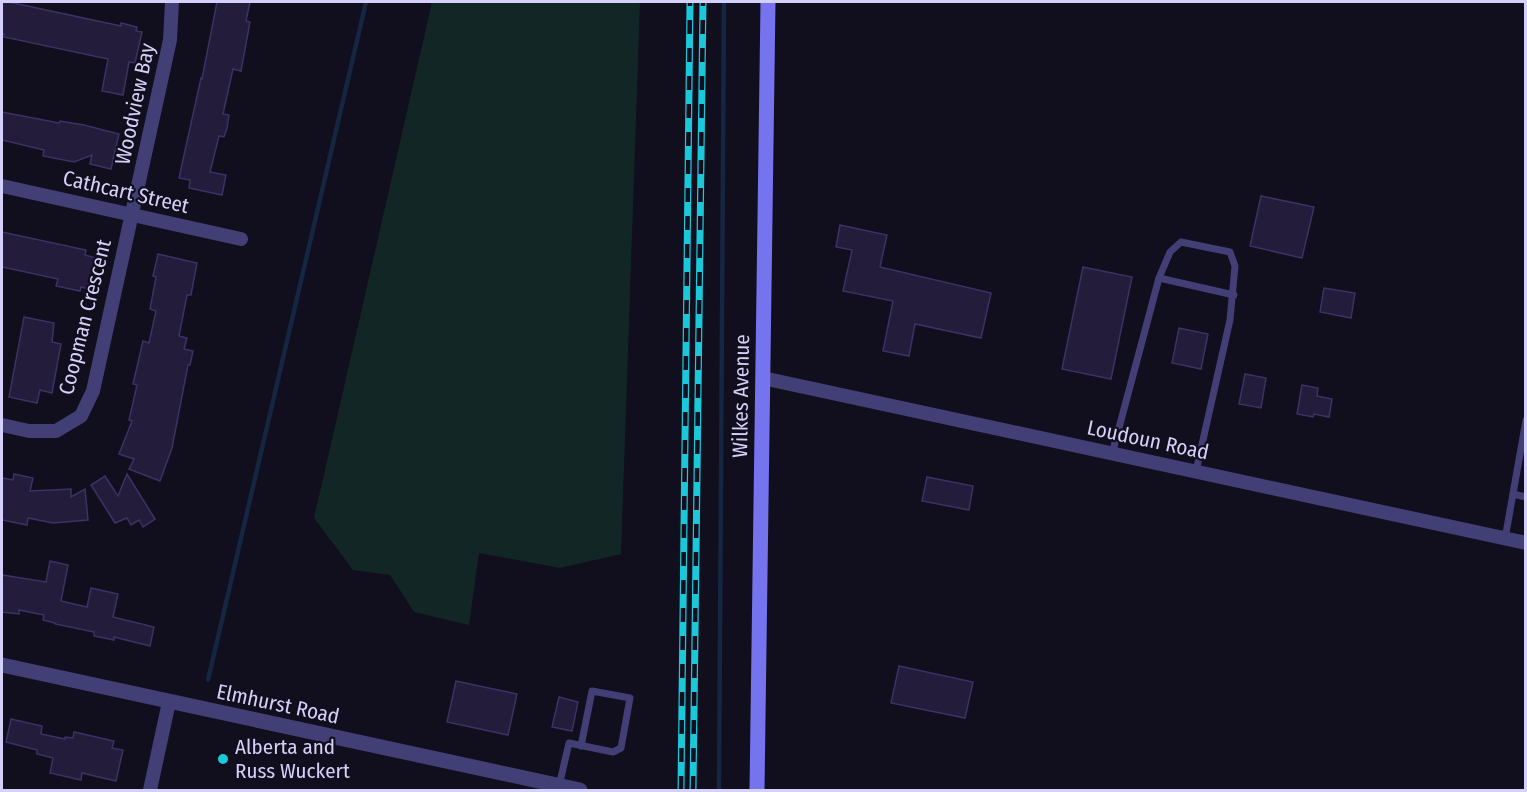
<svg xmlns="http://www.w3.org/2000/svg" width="1527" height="792" viewBox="0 0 1527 792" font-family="'Fira Sans Condensed',sans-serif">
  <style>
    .grass { fill: #122625 }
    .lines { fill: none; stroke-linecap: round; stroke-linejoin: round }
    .stream { stroke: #142641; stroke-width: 4.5 }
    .building { fill: #231d3b; stroke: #3b3265; stroke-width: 1.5 }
    .service { stroke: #413f76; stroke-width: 7 }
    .minor { stroke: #413f76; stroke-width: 14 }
    .tertiary { stroke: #413f76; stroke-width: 15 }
    .secondary { stroke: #7573ed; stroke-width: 15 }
    .rail-casing { stroke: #1bc8da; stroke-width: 7 }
    .rail { stroke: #110e1d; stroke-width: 4.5; stroke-dasharray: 14; stroke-linecap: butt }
    .poi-dot { fill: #1bc8da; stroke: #110e1d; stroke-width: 2 }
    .labels { text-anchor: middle; stroke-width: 4.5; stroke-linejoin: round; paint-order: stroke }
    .street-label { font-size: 21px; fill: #d5d0f9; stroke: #110e1d }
    .poi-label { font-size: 21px; fill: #d5d0f9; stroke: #110e1d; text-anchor: start }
  </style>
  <rect width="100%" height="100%" fill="#110e1d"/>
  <path class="grass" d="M432,2H640L621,554L560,568L479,553L469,625L414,612L390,575L353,570L314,518Z"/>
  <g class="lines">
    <g class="stream">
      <path d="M208,680L366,2"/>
      <path d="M719,790L724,2"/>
    </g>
  </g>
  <g class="building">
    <path d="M2,2H9L121,26V23L137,27L136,31L142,32L135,63L129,62L123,95L102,91L108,59L4,37V34L2,33Z"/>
    <path d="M217,2H250L246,21L250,22L241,71L233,69L223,114L229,115L227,128L224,137L219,136L210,172L226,175L222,195L189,188L190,180L179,178L201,78L202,79Z"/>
    <path d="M2,112L59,123L60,121L84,125L119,134L111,169L90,164L92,155L74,162L43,156L44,150L2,140Z"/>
    <path d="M1261,196L1314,207L1302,258L1250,246Z"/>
    <path d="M840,225L887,235L880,267L991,293L981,338L915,324L909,356L883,351L893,301L843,291L852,250L836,247Z"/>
    <path d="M2,232L86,250L85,255L96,258L90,289L81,287L80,291L56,286L58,279L2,267Z"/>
    <path d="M158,254L197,263L191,295H187L179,336L187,338L184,349L193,351L190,365H188L172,448L160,481L129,469L134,459L119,454L132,421L129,420L137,385L133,384L143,341L149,343L156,311L150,309L156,277L153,276Z"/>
    <path d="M1083,267L1132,277L1111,379L1062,369Z"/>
    <path d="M1324,288L1355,293L1351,318L1320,312Z"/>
    <path d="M24,317L54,323L52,342L61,344L52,393L40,390L37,403L9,397Z"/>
    <path d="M1179,328L1208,334L1201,369L1172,363Z"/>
    <path d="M1245,374L1266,378L1261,408L1239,404Z"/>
    <path d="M1302,385L1318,388L1317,396L1332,399L1329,417L1314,414L1313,417L1297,414Z"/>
    <path d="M14,474L33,478L30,491L71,489V497L85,489L88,520L53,523L28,518L27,525L2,520V478L13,480Z"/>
    <path d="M127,474L155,519L143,527L139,520L131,525L127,518L115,523L91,485L105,476L118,496Z"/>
    <path d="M927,477L973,486L969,510L922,501Z"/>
    <path d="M50,561L68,565L61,601L87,607L91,588L118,594L113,617L154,627L150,646L114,637V640L94,636V632L55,624V623L43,620L44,615L19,610V614L2,612V575L46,582Z"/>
    <path d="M899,666L973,682L965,718L891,703Z"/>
    <path d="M456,681L517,694L508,735L447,722Z"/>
    <path d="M559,697L578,702L572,731L552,727Z"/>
    <path d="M11,719L42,726L41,734L65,739V737L73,738L74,732L114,741L112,748L123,750L116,781L82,773L81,780L50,773L53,758L37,754V750L6,742Z"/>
  </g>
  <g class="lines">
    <g class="service">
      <path d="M1159,278L1234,295"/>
      <path d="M1112,454L1159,278L1170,252L1181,242L1230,252L1235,266L1230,320L1196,471"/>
      <path d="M1513,494L1526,497"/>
      <path d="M1505,539L1526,420"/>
      <path d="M559,786L569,743L613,752L621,748L630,698L592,691L581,746"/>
    </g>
    <g class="minor">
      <path d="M2,186L241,239"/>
      <path d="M763,378L1526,543"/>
      <path d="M2,425L29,431H56L81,416L93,391L170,40L172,2"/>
      <path d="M150,790L169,702"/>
    </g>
    <path class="tertiary" d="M2,665L580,790"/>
    <path class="secondary" d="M757,790L768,2"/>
    <g class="rail-casing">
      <g id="rail">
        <path d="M681,790L690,2"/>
        <path d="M693,790L703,2"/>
      </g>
    </g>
    <use href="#rail" class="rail"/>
  </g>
  <circle class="poi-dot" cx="223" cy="759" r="6"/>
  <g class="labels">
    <g class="street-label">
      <text transform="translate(135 104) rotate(-78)" y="7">Woodview Bay</text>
      <text transform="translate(126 192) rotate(13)" y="7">Cathcart Street</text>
      <text transform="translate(85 317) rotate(-76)" y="7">Coopman Crescent</text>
      <text transform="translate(741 396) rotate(-89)" y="7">Wilkes Avenue</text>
      <text transform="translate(1148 440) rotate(12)" y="7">Loudoun Road</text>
      <text transform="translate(278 704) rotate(12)" y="7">Elmhurst Road</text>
    </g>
    <g class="poi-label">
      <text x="235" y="754">Alberta and<tspan x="235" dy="24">Russ Wuckert</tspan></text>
    </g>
  </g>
  <rect width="1527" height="792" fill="none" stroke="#d5d0f9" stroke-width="6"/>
</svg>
